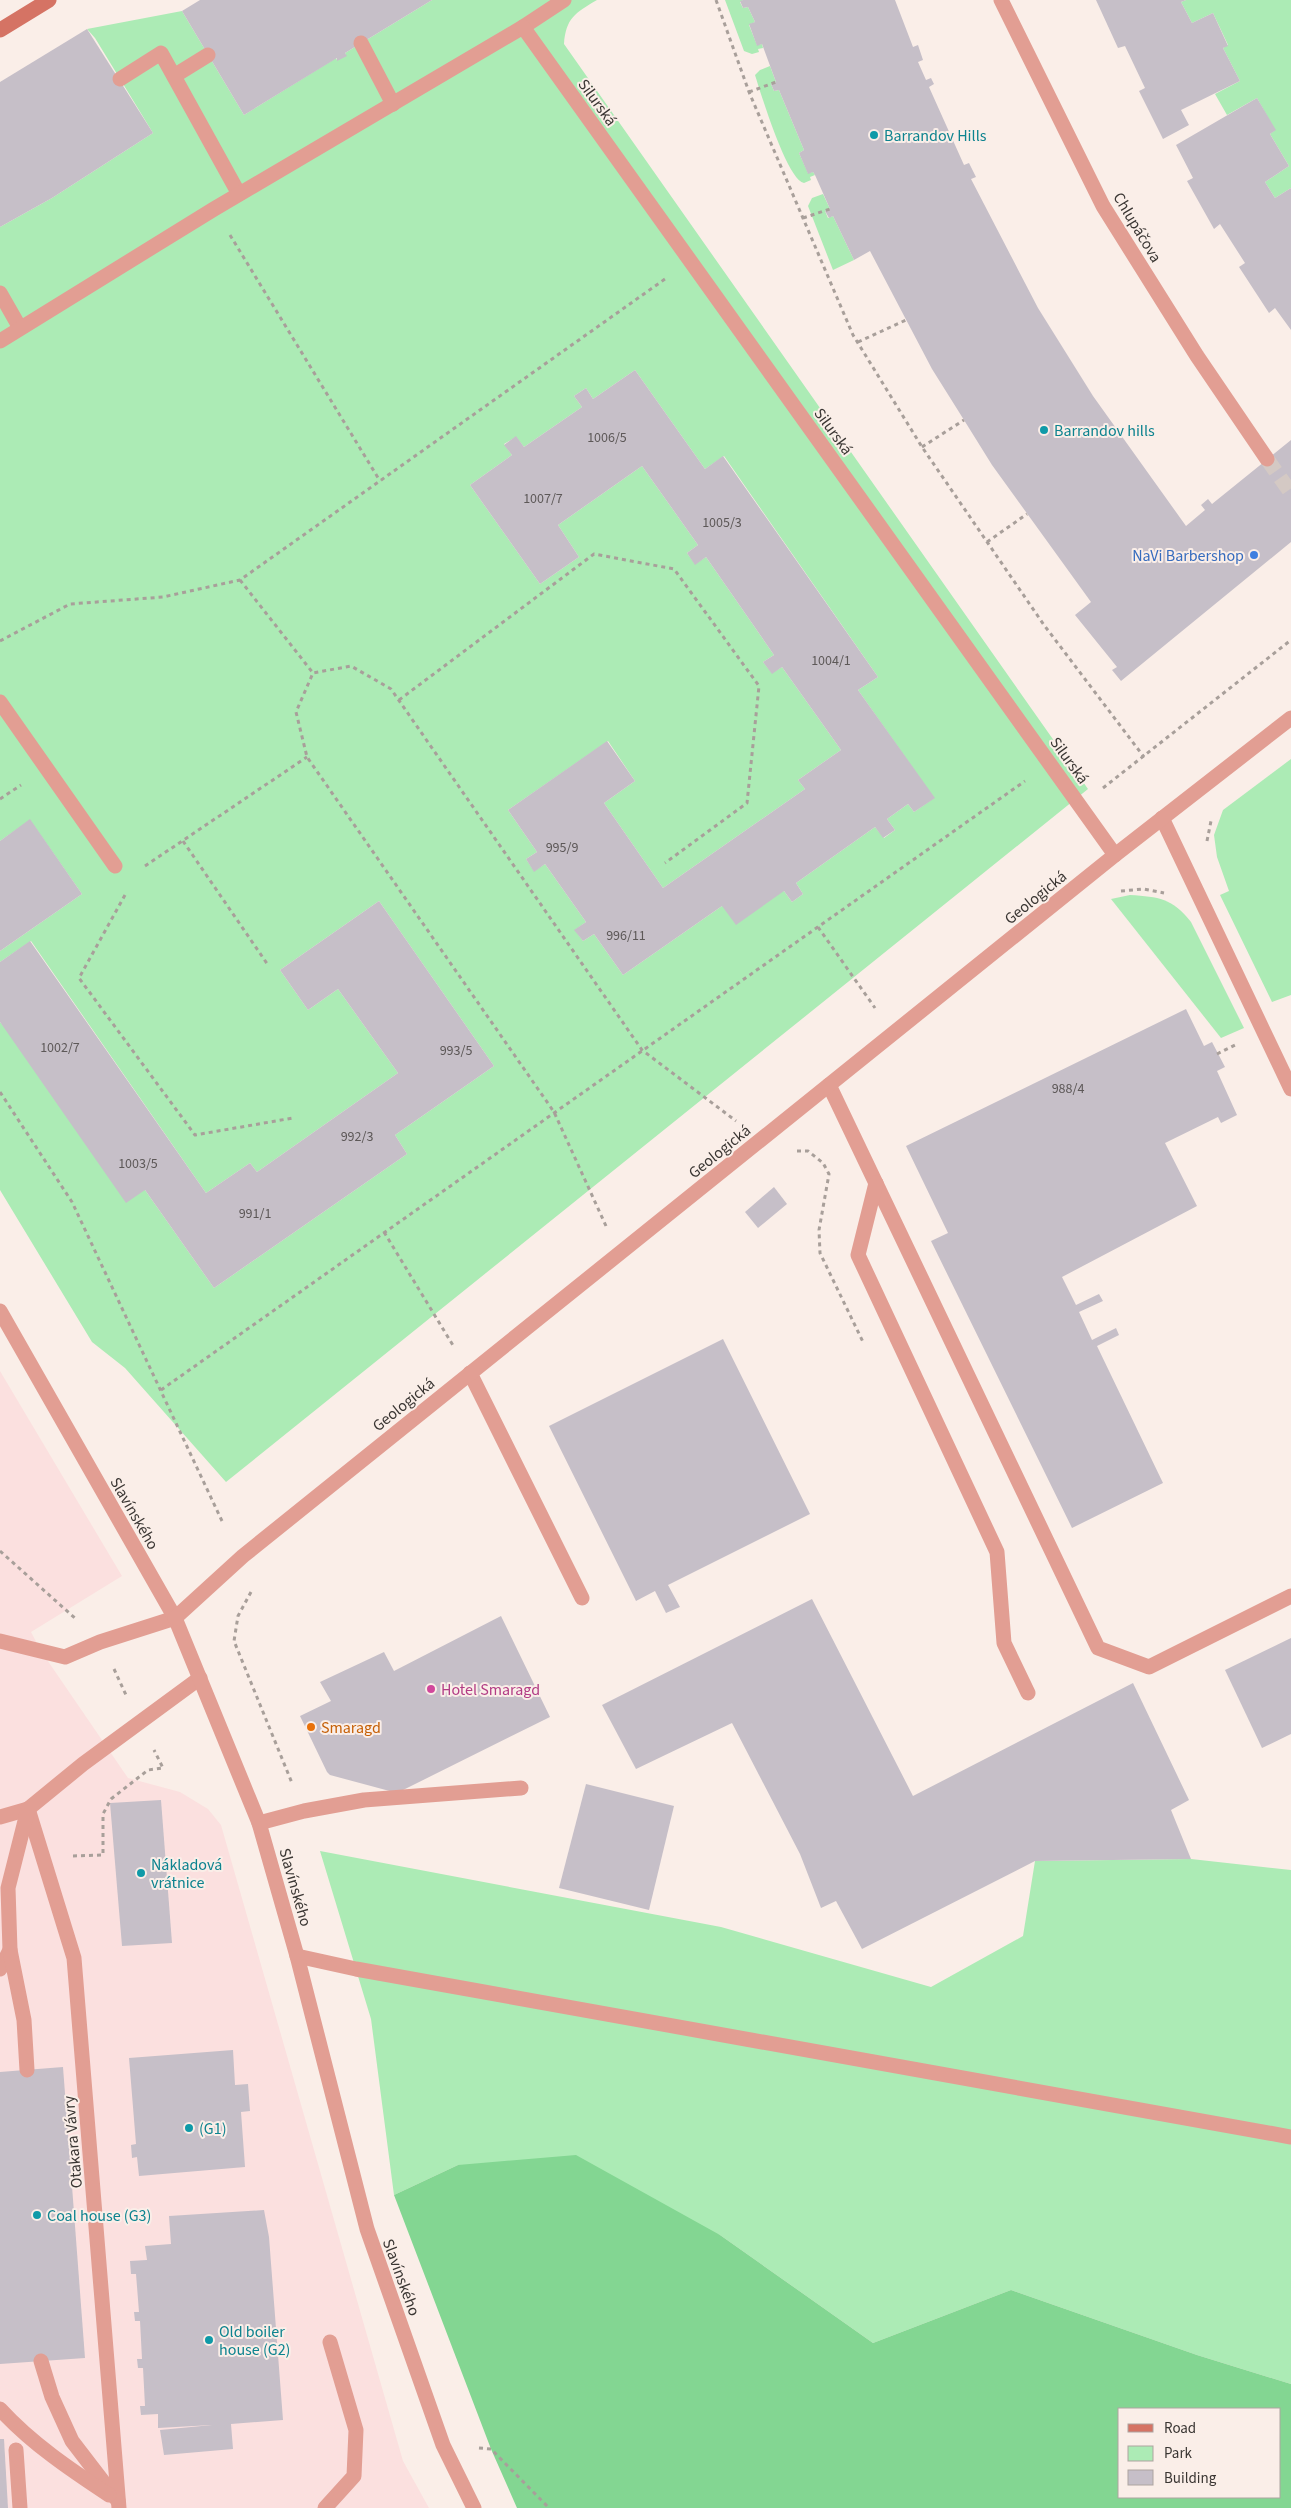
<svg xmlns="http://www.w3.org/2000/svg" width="1291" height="2508" viewBox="0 0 1291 2508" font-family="'Source Sans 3',sans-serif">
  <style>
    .commercial { fill: #fbe0df }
    .green { fill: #acebb5; fill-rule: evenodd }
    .forest { fill: #83d692; fill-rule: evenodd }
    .building { fill: #c6bfc8 }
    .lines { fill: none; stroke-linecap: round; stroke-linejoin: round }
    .street-tunnel { stroke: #d4c9c4; stroke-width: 15; stroke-dasharray: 15 8; stroke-linecap: butt }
    .path { stroke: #a89f9a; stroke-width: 3; stroke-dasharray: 4 4; stroke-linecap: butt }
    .lane { stroke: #e29e93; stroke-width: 15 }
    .street { stroke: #e29e93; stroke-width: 15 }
    .secondary { stroke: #d57364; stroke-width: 15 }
    .culture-dot { fill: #0f9aa8; stroke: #faeee8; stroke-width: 2 }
    .shop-dot { fill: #3f7fe0; stroke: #faeee8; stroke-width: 2 }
    .hotel-dot { fill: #d1479c; stroke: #faeee8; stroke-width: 2 }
    .food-dot { fill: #e8710a; stroke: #faeee8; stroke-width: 2 }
    .labels { text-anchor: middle; stroke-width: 4; stroke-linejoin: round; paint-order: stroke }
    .number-label { font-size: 14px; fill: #5d5858 }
    .street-label { font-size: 16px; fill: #3a3633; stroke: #faeee8 }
    .culture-label { font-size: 16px; fill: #0d838f; stroke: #faeee8; text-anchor: start }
    .shop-label { font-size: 16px; fill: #366cbe; stroke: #faeee8; text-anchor: end }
    .hotel-label { font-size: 16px; fill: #b23c85; stroke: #faeee8; text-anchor: start }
    .food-label { font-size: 16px; fill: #c56008; stroke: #faeee8; text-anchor: start }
  </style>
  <rect width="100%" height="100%" fill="#faeee8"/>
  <path class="commercial" d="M0,1371L122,1576L31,1632L41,1651L128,1778L180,1792L208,1809L221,1825L403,2461L429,2508H0Z"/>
  <g class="green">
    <path d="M432,0H597C575,13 566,18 564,44L1088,789L226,1482L125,1368L92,1342L0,1190V1022L145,1190L214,1288L407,1154L395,1135L494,1066L379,901L280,970L308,1010L338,989L398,1073L257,1172L250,1163L206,1193L31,941L0,962V951L82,894L30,820L0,841V227L52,198L153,133L95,38L87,29L182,11L244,115L336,58L337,60L346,55L345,53ZM635,370L705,469L724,456L878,677L858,690L934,798L914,812L908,804L887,819L895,830L884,838L875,827L796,883L803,894L792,902L784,891L722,906L623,975L594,934L583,941L575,930L586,922L545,864L534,871L526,859L537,852L508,810L608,741L635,781L604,803L663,888L805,789L798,780L841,750L782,667L772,673L763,662L774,655L706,557L695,564L687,553L698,545L642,466L558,525L579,557L540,584L470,485L512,455L504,444L516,437L524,447L582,407L574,396L586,388L593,399Z"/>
    <path d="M725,0H743L740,2L743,8L748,7L755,22L749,25L757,45L762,44L763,48L758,49L759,52L752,54L744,51Z"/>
    <path d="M1186,0H1291V188L1275,198L1265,182L1289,166L1270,134L1275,130L1257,98L1227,115L1215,94L1240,81L1223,48L1228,45L1213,13L1192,23L1181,2Z"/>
    <path d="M770,66L776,82L771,84L774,91L779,90L804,150L799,153L808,173L813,172L815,175L810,177L811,180L804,183C787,180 761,94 755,75L760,70Z"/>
    <path d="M823,194L830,209L825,211L828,218L833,216L854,260L833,270L808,206L812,198Z"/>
    <path d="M1291,759V995L1272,1002L1220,895L1229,891L1217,857L1214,835L1223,810Z"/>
    <path d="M1130,895C1159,897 1172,898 1191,922L1244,1028L1221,1038L1111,899Z"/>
    <path d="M320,1851L721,1927L931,1987L1023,1936L1035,1861L1191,1859L1291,1870V2384L1197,2355L1011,2290L873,2343L720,2235L458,2165L394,2195L371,2019Z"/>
  </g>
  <path class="forest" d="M576,2155L720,2235L873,2343L1011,2290L1197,2355L1291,2384V2508H517L491,2449L394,2195L458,2165ZM1120,2409H1280V2497H1120Z"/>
  <g class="building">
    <path d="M200,0H432L345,53L347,56L337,61V58L244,115L182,11Z"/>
    <path d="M743,0H895L913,47L918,45L923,60L918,62L926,80L931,78L934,84L929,87L964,165L969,163L976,177L971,179L1038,308L1093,396L1186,526L1205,510L1201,505L1208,499L1212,504L1291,440V542L1121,681L1112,670L1117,667L1075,615L1091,602L992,465L964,420L932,369L870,251L854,260L833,216L829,218L825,211L830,209L815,175L813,172L808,174L799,153L804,150L779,90L774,91L771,84L776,82L762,44L757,46L749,24L755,22L748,7L743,8L740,1Z"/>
    <path d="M1096,0H1186L1181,2L1192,23L1213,13L1228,46L1223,48L1240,81L1181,110L1189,125L1163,139L1139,91L1145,88L1125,46L1118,48Z"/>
    <path d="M87,29L153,133L52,198L0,227V82Z"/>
    <path d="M1257,98L1276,130L1270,134L1289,166L1265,182L1275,198L1291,188V330L1275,308L1269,313L1239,267L1245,263L1220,224L1214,229L1187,181L1193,178L1176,145Z"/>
    <path d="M635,370L705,469L723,456L878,677L858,690L935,798L914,812L908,804L887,819L895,830L883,838L875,827L796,883L803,894L792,902L784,891L736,925L722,906L623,975L594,934L583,941L574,930L586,922L545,864L534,872L526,859L537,852L508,810L607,741L635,781L604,803L663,888L805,789L798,780L841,750L782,667L772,674L763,662L774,655L706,557L695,565L687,553L698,545L642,466L558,525L579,557L540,584L470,485L512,455L504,445L516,436L524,447L582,407L574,396L586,388L593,399Z"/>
    <path d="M30,819L82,894L0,951V841Z"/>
    <path d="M379,901L494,1066L395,1135L407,1154L214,1288L145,1190L126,1203L0,1022V962L30,941L206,1193L250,1163L257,1172L398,1073L338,989L308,1010L280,970Z"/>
    <path d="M1186,1009L1204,1046L1212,1042L1225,1067L1217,1071L1237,1115L1221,1123L1218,1117L1165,1143L1197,1206L1062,1277L1076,1305L1099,1294L1103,1301L1079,1312L1092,1340L1116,1328L1119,1335L1097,1346L1163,1483L1072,1528L931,1241L948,1233L906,1146Z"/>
    <path d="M774,1187L787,1204L758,1228L745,1212Z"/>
    <path d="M723,1339L810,1514L668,1585L680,1607L666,1613L655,1591L636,1601L549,1426Z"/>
    <path d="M812,1599L913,1796L1133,1683L1189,1800L1171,1810L1191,1859L1035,1861L862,1949L836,1901L821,1908L800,1854L732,1723L636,1769L602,1705Z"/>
    <path d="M501,1616L550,1717L397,1793L330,1775L327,1772L300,1716L331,1701L320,1682L384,1652L394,1671Z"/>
    <path d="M1291,1638V1734L1262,1748L1225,1670Z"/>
    <path d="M586,1784L674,1806L649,1910L559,1888Z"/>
    <path d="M161,1800L172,1943L122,1946L110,1803Z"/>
    <path d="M233,2050L235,2085L248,2084L250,2111L241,2112L245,2167L139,2176L137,2157L132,2158L131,2145L136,2144L129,2058Z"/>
    <path d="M63,2067L85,2358L0,2364V2072Z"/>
    <path d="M264,2210L269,2237L283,2420L231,2424L233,2449L164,2455L160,2430L212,2425L158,2428V2414L141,2415L140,2406H145L143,2368H138L137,2359H142L140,2321H135L134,2312H139L136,2274H131L130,2261L147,2260L145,2246L171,2244L169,2216Z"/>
    <path d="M0,2439H4L8,2508H0Z"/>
  </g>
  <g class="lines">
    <path class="street-tunnel" d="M1267,459L1291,493"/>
    <g class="path">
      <path d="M716,0L749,92L853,335L922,447L1044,625L1144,757"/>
      <path d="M749,92L776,82"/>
      <path d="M803,218L830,209"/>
      <path d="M230,235L380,481"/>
      <path d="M858,342L906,320"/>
      <path d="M922,447L964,420"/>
      <path d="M987,542L1027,514"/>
      <path d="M240,580L313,673"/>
      <path d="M0,641L70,604L163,597L240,580L665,279"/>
      <path d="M399,700L594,554L674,569L759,686L747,803L665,863"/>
      <path d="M1103,788L1291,640"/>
      <path d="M0,799L21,785"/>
      <path d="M183,841L268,965"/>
      <path d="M1207,841L1211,821"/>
      <path d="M145,866L307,757"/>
      <path d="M1121,891L1144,889L1164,893"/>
      <path d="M125,895L79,978L195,1135L293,1118"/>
      <path d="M818,927L875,1008"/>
      <path d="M1217,1054L1237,1044"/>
      <path d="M0,1092L72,1202L222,1521"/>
      <path d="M797,1151H808L823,1163L829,1174L819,1230L820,1253L864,1344"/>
      <path d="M606,1226L554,1112L307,757L296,712L313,673L351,666L391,689L642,1050L736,1121"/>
      <path d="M384,1232L454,1347"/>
      <path d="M161,1390L1025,781"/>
      <path d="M0,1551L76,1619"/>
      <path d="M251,1592L238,1616L234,1641L292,1783"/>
      <path d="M114,1669L126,1695"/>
      <path d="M73,1856L103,1855V1814L111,1799L148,1770L163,1768L154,1750"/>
      <path d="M479,2448L491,2449L549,2508"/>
    </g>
    <g class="lane">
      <path d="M361,43L393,104"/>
      <path d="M174,76L208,55"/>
      <path d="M120,79L161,53L239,194"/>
      <path d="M0,293L20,328"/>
      <path d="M0,341L214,209L523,27L564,0"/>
      <path d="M0,702L115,866"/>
      <path d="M1162,818L1291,1089"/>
      <path d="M829,1085L1098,1648L1149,1667L1291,1596"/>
      <path d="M876,1183L858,1255L997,1552L1004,1643L1028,1693"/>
      <path d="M470,1373L582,1598"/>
      <path d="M0,1641L65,1657L100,1642L175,1618"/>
      <path d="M28,1809L74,1958L119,2508"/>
      <path d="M0,1817L28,1809"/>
      <path d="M259,1823L304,1811L364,1800L521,1788"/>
      <path d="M297,1956L356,1969L1291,2137"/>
      <path d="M0,1969L10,1950"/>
      <path d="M27,2070L24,2020L10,1950L8,1888L28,1809L83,1764L200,1678"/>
      <path d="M41,2361L52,2397L72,2441L118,2501"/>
      <path d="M0,2409C31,2443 71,2470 109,2495"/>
      <path d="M16,2450L20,2508"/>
      <path d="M325,2508L354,2476L356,2430L330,2342"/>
    </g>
    <g class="street">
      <path d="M1001,0L1103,206L1197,356L1267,459"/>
      <path d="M523,27L1115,855"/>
      <path d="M0,1311L175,1618L259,1823L297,1956L367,2229L443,2445L474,2508"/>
      <path d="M175,1618L243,1556L1115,855L1291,718"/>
    </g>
    <path class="secondary" d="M0,30L49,0"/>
  </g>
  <g class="culture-dot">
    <circle cx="874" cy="135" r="5"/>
    <circle cx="1044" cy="430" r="5"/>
    <circle cx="141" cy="1873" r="5"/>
    <circle cx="189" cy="2128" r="5"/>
    <circle cx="37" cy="2215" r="5"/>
    <circle cx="209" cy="2340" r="5"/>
  </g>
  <circle class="shop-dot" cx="1254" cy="555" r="5"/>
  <circle class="hotel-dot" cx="431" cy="1689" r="5"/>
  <circle class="food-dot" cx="311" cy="1727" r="5"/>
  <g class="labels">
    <g class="number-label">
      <text x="607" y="442">1006/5</text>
      <text x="543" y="503">1007/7</text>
      <text x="722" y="527">1005/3</text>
      <text x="831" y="665">1004/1</text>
      <text x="562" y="852">995/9</text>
      <text x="626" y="940">996/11</text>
      <text x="60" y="1052">1002/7</text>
      <text x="456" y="1055">993/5</text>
      <text x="1068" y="1093">988/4</text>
      <text x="357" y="1141">992/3</text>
      <text x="138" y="1168">1003/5</text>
      <text x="255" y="1218">991/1</text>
    </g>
    <g class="street-label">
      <text transform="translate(598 102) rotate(54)" y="6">Silurská</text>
      <text transform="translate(1138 227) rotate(59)" y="6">Chlupáčova</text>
      <text transform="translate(834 431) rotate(54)" y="6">Silurská</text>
      <text transform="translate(1070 760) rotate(54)" y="6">Silurská</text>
      <text transform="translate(1035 897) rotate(-39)" y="6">Geologická</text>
      <text transform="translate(719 1151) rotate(-39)" y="6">Geologická</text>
      <text transform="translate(403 1404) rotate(-39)" y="6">Geologická</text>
      <text transform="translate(135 1513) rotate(60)" y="6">Slavínského</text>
      <text transform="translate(296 1887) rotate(74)" y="6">Slavínského</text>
      <text transform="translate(72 2142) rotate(-95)" y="6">Otakara Vávry</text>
      <text transform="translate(402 2277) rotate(70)" y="6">Slavínského</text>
    </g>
    <g class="culture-label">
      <text x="884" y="141">Barrandov Hills</text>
      <text x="1054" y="436">Barrandov hills</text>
      <text x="151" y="1870">Nákladová<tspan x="151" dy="18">vrátnice</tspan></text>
      <text x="199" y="2134">(G1)</text>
      <text x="47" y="2221">Coal house (G3)</text>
      <text x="219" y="2337">Old boiler<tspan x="219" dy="18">house (G2)</tspan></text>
    </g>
    <g class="shop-label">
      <text x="1244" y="561">NaVi Barbershop</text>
    </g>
    <g class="hotel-label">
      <text x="441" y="1695">Hotel Smaragd</text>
    </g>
    <g class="food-label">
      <text x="321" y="1733">Smaragd</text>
    </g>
  </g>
  <rect x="1118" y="2408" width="162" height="90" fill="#faeee8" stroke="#ada4a0"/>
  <rect x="1128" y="2424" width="25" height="8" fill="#d57364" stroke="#ada4a0"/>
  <text x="1164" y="2433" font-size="15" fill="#3a3633">Road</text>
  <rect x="1128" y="2446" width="25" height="15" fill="#acebb5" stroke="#ada4a0"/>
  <text x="1164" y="2458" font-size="15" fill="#3a3633">Park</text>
  <rect x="1128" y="2470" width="25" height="15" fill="#c6bfc8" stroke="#ada4a0"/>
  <text x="1164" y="2483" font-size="15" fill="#3a3633">Building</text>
</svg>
